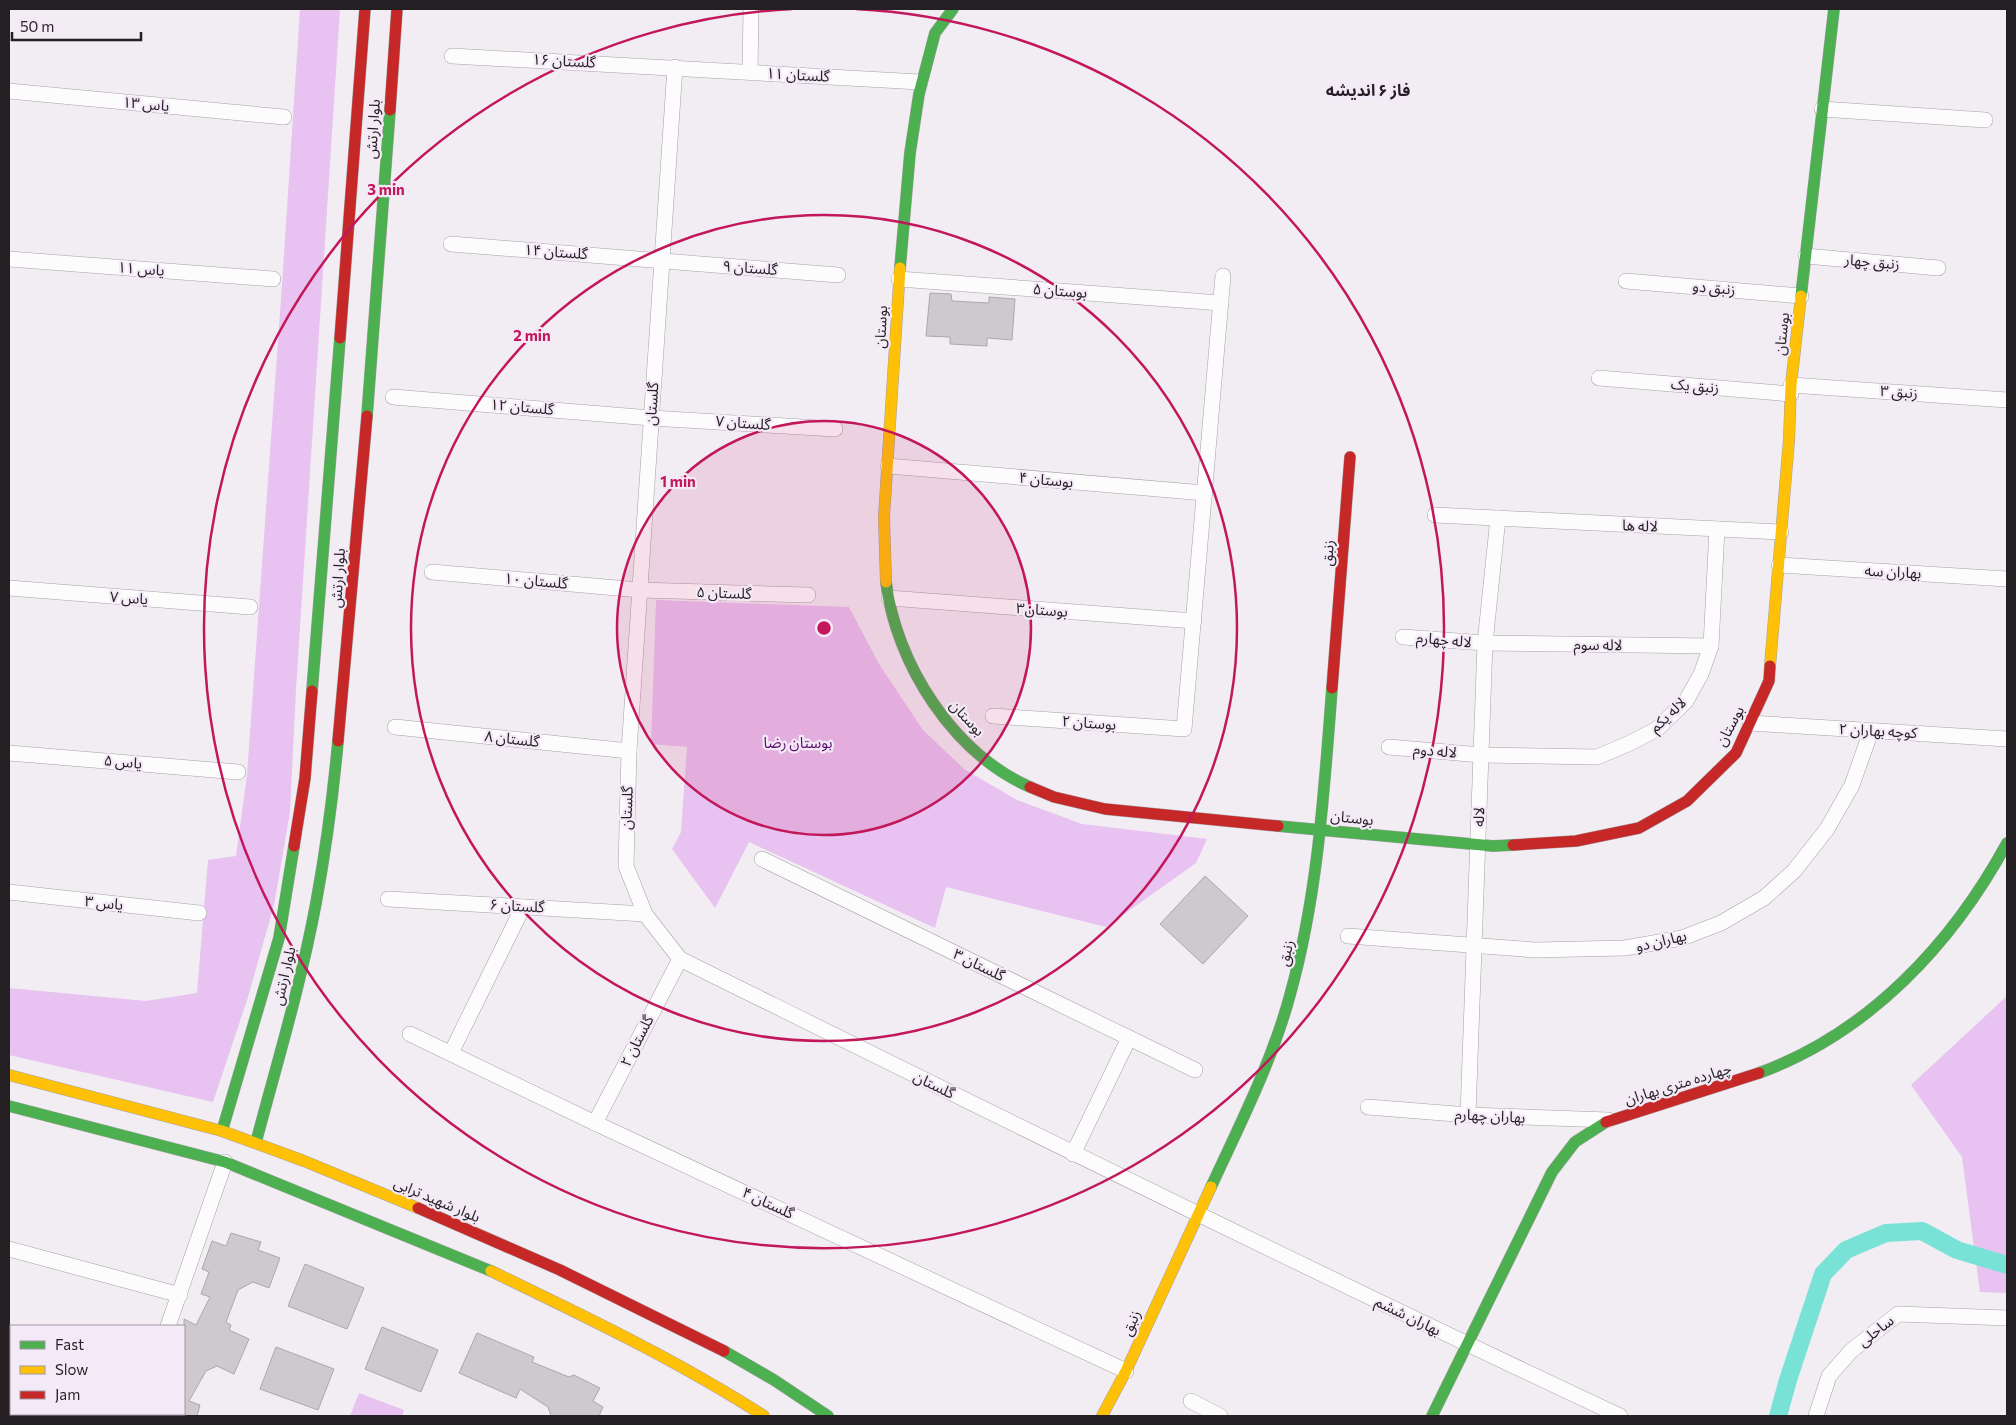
<svg xmlns="http://www.w3.org/2000/svg" width="2016" height="1425" viewBox="0 0 2016 1425" font-family="Commissioner,'Noto Sans Arabic',sans-serif">
  <style>
    .green { fill: #e8c2f0 }
    .lines { fill: none; stroke-linecap: round; stroke-linejoin: round }
    .canal { stroke: #79e2d7; stroke-width: 18 }
    .building { fill: #cec9cf; stroke: #aca7ac }
    .street-casing { stroke: #a6a1a6; stroke-width: 16 }
    .fast-casing { stroke: #a6a1a6; stroke-width: 12 }
    .slow-casing { stroke: #a6a1a6; stroke-width: 12 }
    .jam-casing { stroke: #a6a1a6; stroke-width: 12 }
    .street { stroke: #fdfcfd; stroke-width: 15 }
    .fast { stroke: #4caf50; stroke-width: 11 }
    .slow { stroke: #ffc107; stroke-width: 11 }
    .jam { stroke: #c62828; stroke-width: 11 }
    .ring { fill: none; stroke: #c2185b; stroke-width: 2.5 }
    .labels { text-anchor: middle; stroke-width: 4.5; stroke-linejoin: round; paint-order: stroke }
    .street-label { font-size: 15px; fill: #231f23; stroke: #f4e9f6 }
    .park-label { font-size: 15px; fill: #5d0c6d; stroke: #f4e9f6 }
    .neighbourhood-label { font-size: 16px; font-weight: bold; fill: #231f23; stroke: #f4e9f6 }
    .centre { fill: #c2185b; stroke: #f4e9f6; stroke-width: 2.5 }
    .ring-label { font-size: 15px; text-anchor: middle; font-weight: bold; fill: #c2185b; stroke: #f4e9f6; stroke-width: 4.5; stroke-linejoin: round; paint-order: stroke }
  </style>
  <rect width="100%" height="100%" fill="#f2ecf3"/>
  <g class="green">
    <path d="M300,9H340L296,689L290,812L274,905L248,997L213,1102L9,1055V988L146,1001L197,993L208,860L236,856L247,775L282,285Z"/>
    <path d="M656,600L849,607L879,664L923,730L964,769L1017,800L1082,824L1207,839L1196,863L1106,927L946,887L935,928L749,842L715,908L672,849L681,832L687,747L651,744Z"/>
    <path d="M2007,996V1293L1980,1292L1962,1157L1911,1085Z"/>
    <path d="M359,1393L404,1410L402,1416H350Z"/>
  </g>
  <g class="lines">
    <path class="canal" d="M1778,1416L1788,1380L1823,1274L1846,1250L1886,1233L1922,1231L1957,1250L2007,1265"/>
  </g>
  <g class="building">
    <path d="M930,293L951,294L952,301L989,303V297L1015,299L1012,340L987,338V346L950,344V337L926,336Z"/>
    <path d="M1205,876L1248,916L1203,964L1160,924Z"/>
    <path d="M231,1233L261,1242L258,1250L280,1258L269,1288L253,1282L238,1290L226,1322L231,1325L229,1330L249,1339L234,1374L217,1366L206,1371L189,1401L200,1405L197,1416H184V1319L196,1325L210,1297L201,1294L209,1272L202,1269L212,1241L226,1246Z"/>
    <path d="M305,1264L364,1288L347,1329L288,1306Z"/>
    <path d="M382,1327L438,1350L421,1392L365,1369Z"/>
    <path d="M477,1333L534,1357L532,1362L569,1377L574,1375L600,1388L593,1401L603,1407L599,1416H551L548,1407L520,1389L516,1398L459,1373Z"/>
    <path d="M276,1347L334,1369L318,1410L260,1389Z"/>
  </g>
  <g class="lines">
    <g class="street-casing">
      <g id="street">
        <path d="M452,56L920,82"/>
        <path d="M675,67L629,751L626,866L645,914L680,959C992,1113 1304,1268 1620,1416"/>
        <path d="M750,72L751,9"/>
        <path d="M9,91L284,117"/>
        <path d="M1822,109L1985,120"/>
        <path d="M451,244L838,275"/>
        <path d="M1806,256L1938,268"/>
        <path d="M9,259L273,279"/>
        <path d="M899,279L1221,303"/>
        <path d="M1626,281L1801,296"/>
        <path d="M1599,378L1791,394"/>
        <path d="M1791,385L2007,400"/>
        <path d="M393,397L651,418L835,429"/>
        <path d="M888,466L1205,493"/>
        <path d="M1435,515L1781,532"/>
        <path d="M1779,565L2007,579"/>
        <path d="M432,572L640,590L808,595"/>
        <path d="M9,588L250,607"/>
        <path d="M889,598L1194,621"/>
        <path d="M1403,637L1485,643L1711,646"/>
        <path d="M993,716L1184,729L1223,276"/>
        <path d="M1750,723L2007,739"/>
        <path d="M395,727L629,751"/>
        <path d="M1389,747L1481,755L1597,757L1630,743L1657,729L1686,701L1701,674L1711,646L1717,529"/>
        <path d="M9,753L238,772"/>
        <path d="M762,859L1195,1070"/>
        <path d="M9,892L199,913"/>
        <path d="M388,899L645,914"/>
        <path d="M1348,936L1535,950L1625,948L1682,938L1721,923L1764,898L1794,871L1827,829L1852,785L1871,731"/>
        <path d="M410,1034L595,1123L1126,1371"/>
        <path d="M451,1053L523,907"/>
        <path d="M1368,1107L1468,1115L1608,1120"/>
        <path d="M1468,1115L1485,643L1498,518"/>
        <path d="M595,1123L680,959"/>
        <path d="M1073,1154L1129,1038"/>
        <path d="M9,1249L180,1295"/>
        <path d="M168,1326L225,1162"/>
        <path d="M1191,1401L1220,1416"/>
        <path d="M136,1416L137,1414"/>
        <path d="M1816,1416L1829,1376L1851,1351L1898,1314L2007,1318"/>
      </g>
    </g>
    <g class="fast-casing">
      <g id="fast">
        <path d="M900,268L910,153L919,94L935,33L953,9"/>
        <path d="M1801,296L1834,9"/>
        <path d="M367,416L390,110"/>
        <path d="M886,582C896,664 953,753 1030,787"/>
        <path d="M312,691L340,338"/>
        <path d="M1278,826L1493,846L1513,845"/>
        <path d="M1759,1073C1869,1033 1952,944 2007,843"/>
        <path d="M9,1106L225,1162L491,1271"/>
        <path d="M222,1131L279,938L294,846"/>
        <path d="M256,1142C277,1063 301,984 316,903C326,849 333,796 338,741"/>
        <path d="M1211,1187C1240,1124 1272,1062 1290,995C1318,895 1324,791 1332,688"/>
        <path d="M724,1351L774,1380L828,1416"/>
        <path d="M1432,1416L1552,1172L1575,1142L1606,1122"/>
      </g>
    </g>
    <g class="slow-casing">
      <g id="slow">
        <path d="M886,582L884,517L900,268"/>
        <path d="M1770,666L1789,440L1791,385L1801,296"/>
        <path d="M9,1075L222,1131L304,1161L418,1208"/>
        <path d="M491,1271C584,1316 677,1360 764,1416"/>
        <path d="M1102,1416L1126,1371L1211,1187"/>
      </g>
    </g>
    <g class="jam-casing">
      <g id="jam">
        <path d="M390,110L397,9"/>
        <path d="M340,338L365,9"/>
        <path d="M1332,688L1350,457"/>
        <path d="M338,741L367,416"/>
        <path d="M1030,787L1054,797L1105,809L1278,826"/>
        <path d="M1513,845L1576,841L1639,828L1687,801L1736,753L1769,681L1770,666"/>
        <path d="M294,846L305,778L312,691"/>
        <path d="M1606,1122L1759,1073"/>
        <path d="M418,1208L560,1270L724,1351"/>
      </g>
    </g>
    <use href="#street" class="street"/>
    <use href="#fast" class="fast"/>
    <use href="#slow" class="slow"/>
    <use href="#jam" class="jam"/>
  </g>
  <circle cx="824" cy="628" r="207" fill="#c2185b" fill-opacity=".12"/>
  <g class="ring">
    <circle cx="824" cy="628" r="207"/>
    <circle cx="824" cy="628" r="413"/>
    <path d="M856 9A620 620 0 1 1 792 9"/>
  </g>
  <g class="labels">
    <g class="street-label">
      <text transform="translate(564 61) rotate(3)" y="5">گلستان ۱۶</text>
      <text transform="translate(798 75) rotate(3)" y="5">گلستان ۱۱</text>
      <text transform="translate(146 104) rotate(5)" y="5">یاس ۱۳</text>
      <text transform="translate(373 129) rotate(-86)" y="5">بلوار ارتش</text>
      <text transform="translate(556 252) rotate(4)" y="5">گلستان ۱۴</text>
      <text transform="translate(1872 262) rotate(5)" y="5">زنبق چهار</text>
      <text transform="translate(750 268) rotate(4)" y="5">گلستان ۹</text>
      <text transform="translate(141 269) rotate(4)" y="5">یاس ۱۱</text>
      <text transform="translate(1714 288) rotate(5)" y="5">زنبق دو</text>
      <text transform="translate(1060 291) rotate(4)" y="5">بوستان ۵</text>
      <text transform="translate(881 327) rotate(-87)" y="5">بوستان</text>
      <text transform="translate(1782 334) rotate(-84)" y="5">بوستان</text>
      <text transform="translate(1695 386) rotate(5)" y="5">زنبق یک</text>
      <text transform="translate(1899 392) rotate(4)" y="5">زنبق ۳</text>
      <text transform="translate(652 404) rotate(-86)" y="5">گلستان</text>
      <text transform="translate(522 407) rotate(5)" y="5">گلستان ۱۲</text>
      <text transform="translate(743 423) rotate(4)" y="5">گلستان ۷</text>
      <text transform="translate(1046 480) rotate(5)" y="5">بوستان ۴</text>
      <text transform="translate(1640 526) rotate(2)" y="5">لاله ها</text>
      <text transform="translate(1328 553) rotate(-86)" y="5">زنبق</text>
      <text transform="translate(1893 572) rotate(3)" y="5">بهاران سه</text>
      <text transform="translate(338 578) rotate(-86)" y="5">بلوار ارتش</text>
      <text transform="translate(536 581) rotate(5)" y="5">گلستان ۱۰</text>
      <text transform="translate(724 593) rotate(2)" y="5">گلستان ۵</text>
      <text transform="translate(129 598) rotate(4)" y="5">یاس ۷</text>
      <text transform="translate(1042 610) rotate(4)" y="5">بوستان۳</text>
      <text transform="translate(1444 640) rotate(5)" y="5">لاله چهارم</text>
      <text transform="translate(1598 645) rotate(1)" y="5">لاله سوم</text>
      <text transform="translate(1668 715) rotate(-43)" y="5">لاله یکم</text>
      <text transform="translate(967 718) rotate(47)" y="5">بوستان</text>
      <text transform="translate(1089 723) rotate(4)" y="5">بوستان ۲</text>
      <text transform="translate(1730 726) rotate(-62)" y="5">بوستان</text>
      <text transform="translate(1878 731) rotate(3)" y="5">کوچه بهاران ۲</text>
      <text transform="translate(512 739) rotate(6)" y="5">گلستان ۸</text>
      <text transform="translate(1435 751) rotate(5)" y="5">لاله دوم</text>
      <text transform="translate(123 762) rotate(5)" y="5">یاس ۵</text>
      <text transform="translate(627 808) rotate(-88)" y="5">گلستان</text>
      <text transform="translate(1479 817) rotate(-88)" y="5">لاله</text>
      <text transform="translate(1352 818) rotate(6)" y="5">بوستان</text>
      <text transform="translate(104 903) rotate(6)" y="5">یاس ۳</text>
      <text transform="translate(517 906) rotate(3)" y="5">گلستان ۶</text>
      <text transform="translate(1661 941) rotate(-13)" y="5">بهاران دو</text>
      <text transform="translate(1286 953) rotate(-76)" y="5">زنبق</text>
      <text transform="translate(979 965) rotate(26)" y="5">گلستان ۳</text>
      <text transform="translate(284 976) rotate(-77)" y="5">بلوار ارتش</text>
      <text transform="translate(637 1041) rotate(-63)" y="5">گلستان ۲</text>
      <text transform="translate(1678 1084) rotate(-17)" y="5">چهارده متری بهاران</text>
      <text transform="translate(934 1085) rotate(26)" y="5">گلستان</text>
      <text transform="translate(1490 1116) rotate(3)" y="5">بهاران چهارم</text>
      <text transform="translate(437 1200) rotate(23)" y="5">بلوار شهید ترابی</text>
      <text transform="translate(768 1203) rotate(25)" y="5">گلستان ۴</text>
      <text transform="translate(1408 1316) rotate(26)" y="5">بهاران ششم</text>
      <text transform="translate(1131 1323) rotate(-66)" y="5">زنبق</text>
      <text transform="translate(1876 1331) rotate(-38)" y="5">ساحلی</text>
    </g>
    <g class="park-label">
      <text x="798" y="748">بوستان رضا</text>
    </g>
    <g class="neighbourhood-label">
      <text x="1368" y="96">فاز ۶ اندیشه</text>
    </g>
  </g>
  <circle cx="824" cy="628" r="8" class="centre"/>
  <g class="ring-label">
    <text x="386" y="195">3 min</text>
    <text x="532" y="341">2 min</text>
    <text x="678" y="487">1 min</text>
  </g>
  <rect width="2016" height="1425" fill="none" stroke="#231f23" stroke-width="20"/>
  <rect x="10" y="1325" width="175" height="90" fill="#f4e9f6" stroke="#a098a2"/>
  <rect x="20" y="1341" width="25" height="8" fill="#4caf50" stroke="#a098a2"/>
  <text x="55" y="1350" font-size="15" fill="#231f23">Fast</text>
  <rect x="20" y="1366" width="25" height="8" fill="#ffc107" stroke="#a098a2"/>
  <text x="55" y="1375" font-size="15" fill="#231f23">Slow</text>
  <rect x="20" y="1391" width="25" height="8" fill="#c62828" stroke="#a098a2"/>
  <text x="55" y="1400" font-size="15" fill="#231f23">Jam</text>
  <path d="M12 32v8h129v-8" fill="none" stroke="#231f23" stroke-width="2.5"/>
  <text x="20" y="32" font-size="15" fill="#231f23" stroke="#f4e9f6" stroke-width="4" paint-order="stroke">50 m</text>
</svg>
